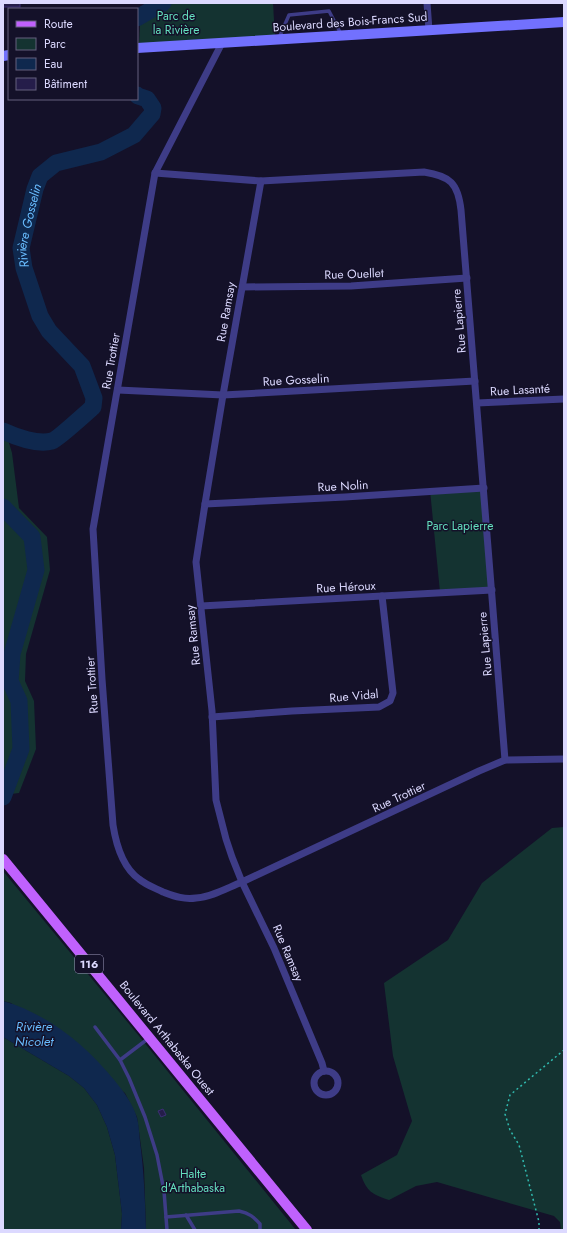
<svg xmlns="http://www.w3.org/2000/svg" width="567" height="1233" viewBox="0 0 567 1233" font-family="Jost,sans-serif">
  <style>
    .green { fill: #143331 }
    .water { fill: #0f284e }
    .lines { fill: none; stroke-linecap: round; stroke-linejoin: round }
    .river { stroke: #0f284e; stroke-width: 17 }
    .building { fill: #251d4a; stroke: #3c2f75 }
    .path { stroke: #31baaf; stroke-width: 1.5; stroke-dasharray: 2 3; stroke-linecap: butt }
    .lane { stroke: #3e3c87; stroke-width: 3.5 }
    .street { stroke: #3e3c87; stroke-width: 7 }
    .secondary { stroke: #7271fe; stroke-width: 10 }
    .primary { stroke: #c061fd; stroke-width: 10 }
    .labels { text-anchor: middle; stroke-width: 3; stroke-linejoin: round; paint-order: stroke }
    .shield { fill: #141129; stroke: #a09dbf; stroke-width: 1 }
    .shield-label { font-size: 11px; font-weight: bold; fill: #dcd9ff }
    .park-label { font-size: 12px; fill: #64dfbe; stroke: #141129 }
    .street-label { font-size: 12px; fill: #dcd9ff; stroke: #141129 }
    .water-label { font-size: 13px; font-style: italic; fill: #68bbfd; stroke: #141129 }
  </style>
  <rect width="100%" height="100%" fill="#141129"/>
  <g class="green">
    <path d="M169,3H273L275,37L139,44L140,25Z"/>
    <path d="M3,423L12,453L19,508L47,537L50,570L26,654L25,681L34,701L36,749L19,793L3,795Z"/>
    <path d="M484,488L492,590L440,592L430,490Z"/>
    <path d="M564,827V1230H561L560,1222L554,1216L437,1182L416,1186L389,1200C372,1194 367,1192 361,1175L397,1155L412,1121L393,1056L384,983L448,940L482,883L552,828Z"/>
    <path d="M3,871L139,1036L296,1230H146L144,1168L137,1117L125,1093L11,1003L3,1001Z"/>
    <path d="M3,1037L69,1076L84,1088L97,1105L107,1127L115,1155L122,1214L121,1230H3Z"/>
  </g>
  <path class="water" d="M3,1001C48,1014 86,1045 115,1081C124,1092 133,1104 137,1118C139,1125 139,1134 140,1142C144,1171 145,1200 146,1230H121L122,1214L115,1155L107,1127L97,1105L84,1088L69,1076L3,1037Z"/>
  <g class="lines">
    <g class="river">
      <path d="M137,18L163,3"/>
      <path id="s1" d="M3,431C16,437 38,445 52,441C58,439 86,413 93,407L94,398L82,366L49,331L40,316L24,268L21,248L35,189L40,176L56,163L101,152L134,135L152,114L153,108L147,99L138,96L137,95"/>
      <path d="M3,507L32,537L36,570L12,654L10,681L19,701L21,749L3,797"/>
    </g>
  </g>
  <g class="building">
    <rect x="3" y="3" width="17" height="4"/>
    <path d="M163,1109L166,1115L161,1117L158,1111Z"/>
  </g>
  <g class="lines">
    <path class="path" d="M539,1230V1222L519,1145L510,1130L505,1114L510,1095L564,1050"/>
    <g class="lane">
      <path d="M279,38L289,15L329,11L341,34"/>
      <path d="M95,1027L120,1060L129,1078L145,1117L157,1155L164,1191L167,1230"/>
      <path d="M120,1060L149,1038"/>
      <path d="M186,1215L195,1230"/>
      <path d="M166,1217L239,1211C249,1213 254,1217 260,1224V1230"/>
    </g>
    <g class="street">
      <path d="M427,3L429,30"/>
      <path d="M222,43L155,173L93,529L102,679L113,825C116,844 122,867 139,879C146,885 155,888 163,892C174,896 184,900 196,898C212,897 227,888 242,882L479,771L505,760L564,759"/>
      <path d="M155,173L261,181L424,172C450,176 458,183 461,210L505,760"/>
      <path d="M261,181L223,395L205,504L196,562L212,711L216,800L226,839L232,857L242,882L274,948L322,1063L324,1071"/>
      <path d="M242,287L351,286L467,278"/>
      <path d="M118,390L223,395L475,381"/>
      <path d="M477,403L564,399"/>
      <path d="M205,504L345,497L484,488"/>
      <path d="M201,606L492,590"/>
      <path d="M212,717L292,711L379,707L390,701L393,693L382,596"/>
      <circle cx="326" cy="1083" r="12"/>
    </g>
    <g class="secondary">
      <path d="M137,48L564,22"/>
      <path d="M3,56L9,55"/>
    </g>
    <path class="primary" d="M3,859L307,1230"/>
  </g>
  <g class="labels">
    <rect class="shield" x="75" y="955" width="28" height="18" rx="3"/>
    <g class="shield-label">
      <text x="89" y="968">116</text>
    </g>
    <g class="park-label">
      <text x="176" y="20">Parc de<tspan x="176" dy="14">la Rivière</tspan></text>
      <text x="460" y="530">Parc Lapierre</text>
      <text x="193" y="1178">Halte<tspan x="193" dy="14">d'Arthabaska</tspan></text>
    </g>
    <g class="street-label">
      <text transform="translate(350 22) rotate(-4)" y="4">Boulevard des Bois-Francs Sud</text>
      <text transform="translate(354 274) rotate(-2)" y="4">Rue Ouellet</text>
      <text transform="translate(226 312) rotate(-80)" y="4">Rue Ramsay</text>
      <text transform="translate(459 321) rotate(-95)" y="4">Rue Lapierre</text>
      <text transform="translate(111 361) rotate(-80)" y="4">Rue Trottier</text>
      <text transform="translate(296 380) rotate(-3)" y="4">Rue Gosselin</text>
      <text transform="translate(520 390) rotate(-3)" y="4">Rue Lasanté</text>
      <text transform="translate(343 486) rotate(-3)" y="4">Rue Nolin</text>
      <text transform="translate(346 587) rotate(-3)" y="4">Rue Héroux</text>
      <text transform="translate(193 635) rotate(-96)" y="4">Rue Ramsay</text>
      <text transform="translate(485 644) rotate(-95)" y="4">Rue Lapierre</text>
      <text transform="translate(92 685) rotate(-94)" y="4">Rue Trottier</text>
      <text transform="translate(354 696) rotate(-5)" y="4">Rue Vidal</text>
      <text transform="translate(399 797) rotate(-25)" y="4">Rue Trottier</text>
      <text transform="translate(288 953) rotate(67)" y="4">Rue Ramsay</text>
      <text transform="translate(167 1038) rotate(51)" y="4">Boulevard Arthabaska Ouest</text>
    </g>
    <g class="water-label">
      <text dy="5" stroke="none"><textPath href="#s1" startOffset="307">Rivière Gosselin</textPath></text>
      <text x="34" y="1031">Rivière<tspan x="34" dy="15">Nicolet</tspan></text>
    </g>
  </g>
  <rect width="567" height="1233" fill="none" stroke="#dcd9ff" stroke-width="8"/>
  <rect x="8" y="8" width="130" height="92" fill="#141129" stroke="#64617f"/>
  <rect x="16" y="21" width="20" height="6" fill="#c061fd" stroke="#64617f"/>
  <text x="44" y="28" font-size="12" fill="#dcd9ff">Route</text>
  <rect x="16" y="38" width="20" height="12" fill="#143331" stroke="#64617f"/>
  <text x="44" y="48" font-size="12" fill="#dcd9ff">Parc</text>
  <rect x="16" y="58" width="20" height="12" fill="#0f284e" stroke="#64617f"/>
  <text x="44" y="68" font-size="12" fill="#dcd9ff">Eau</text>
  <rect x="16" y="78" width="20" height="12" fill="#251d4a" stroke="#64617f"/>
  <text x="44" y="88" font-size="12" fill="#dcd9ff">Bâtiment</text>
</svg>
